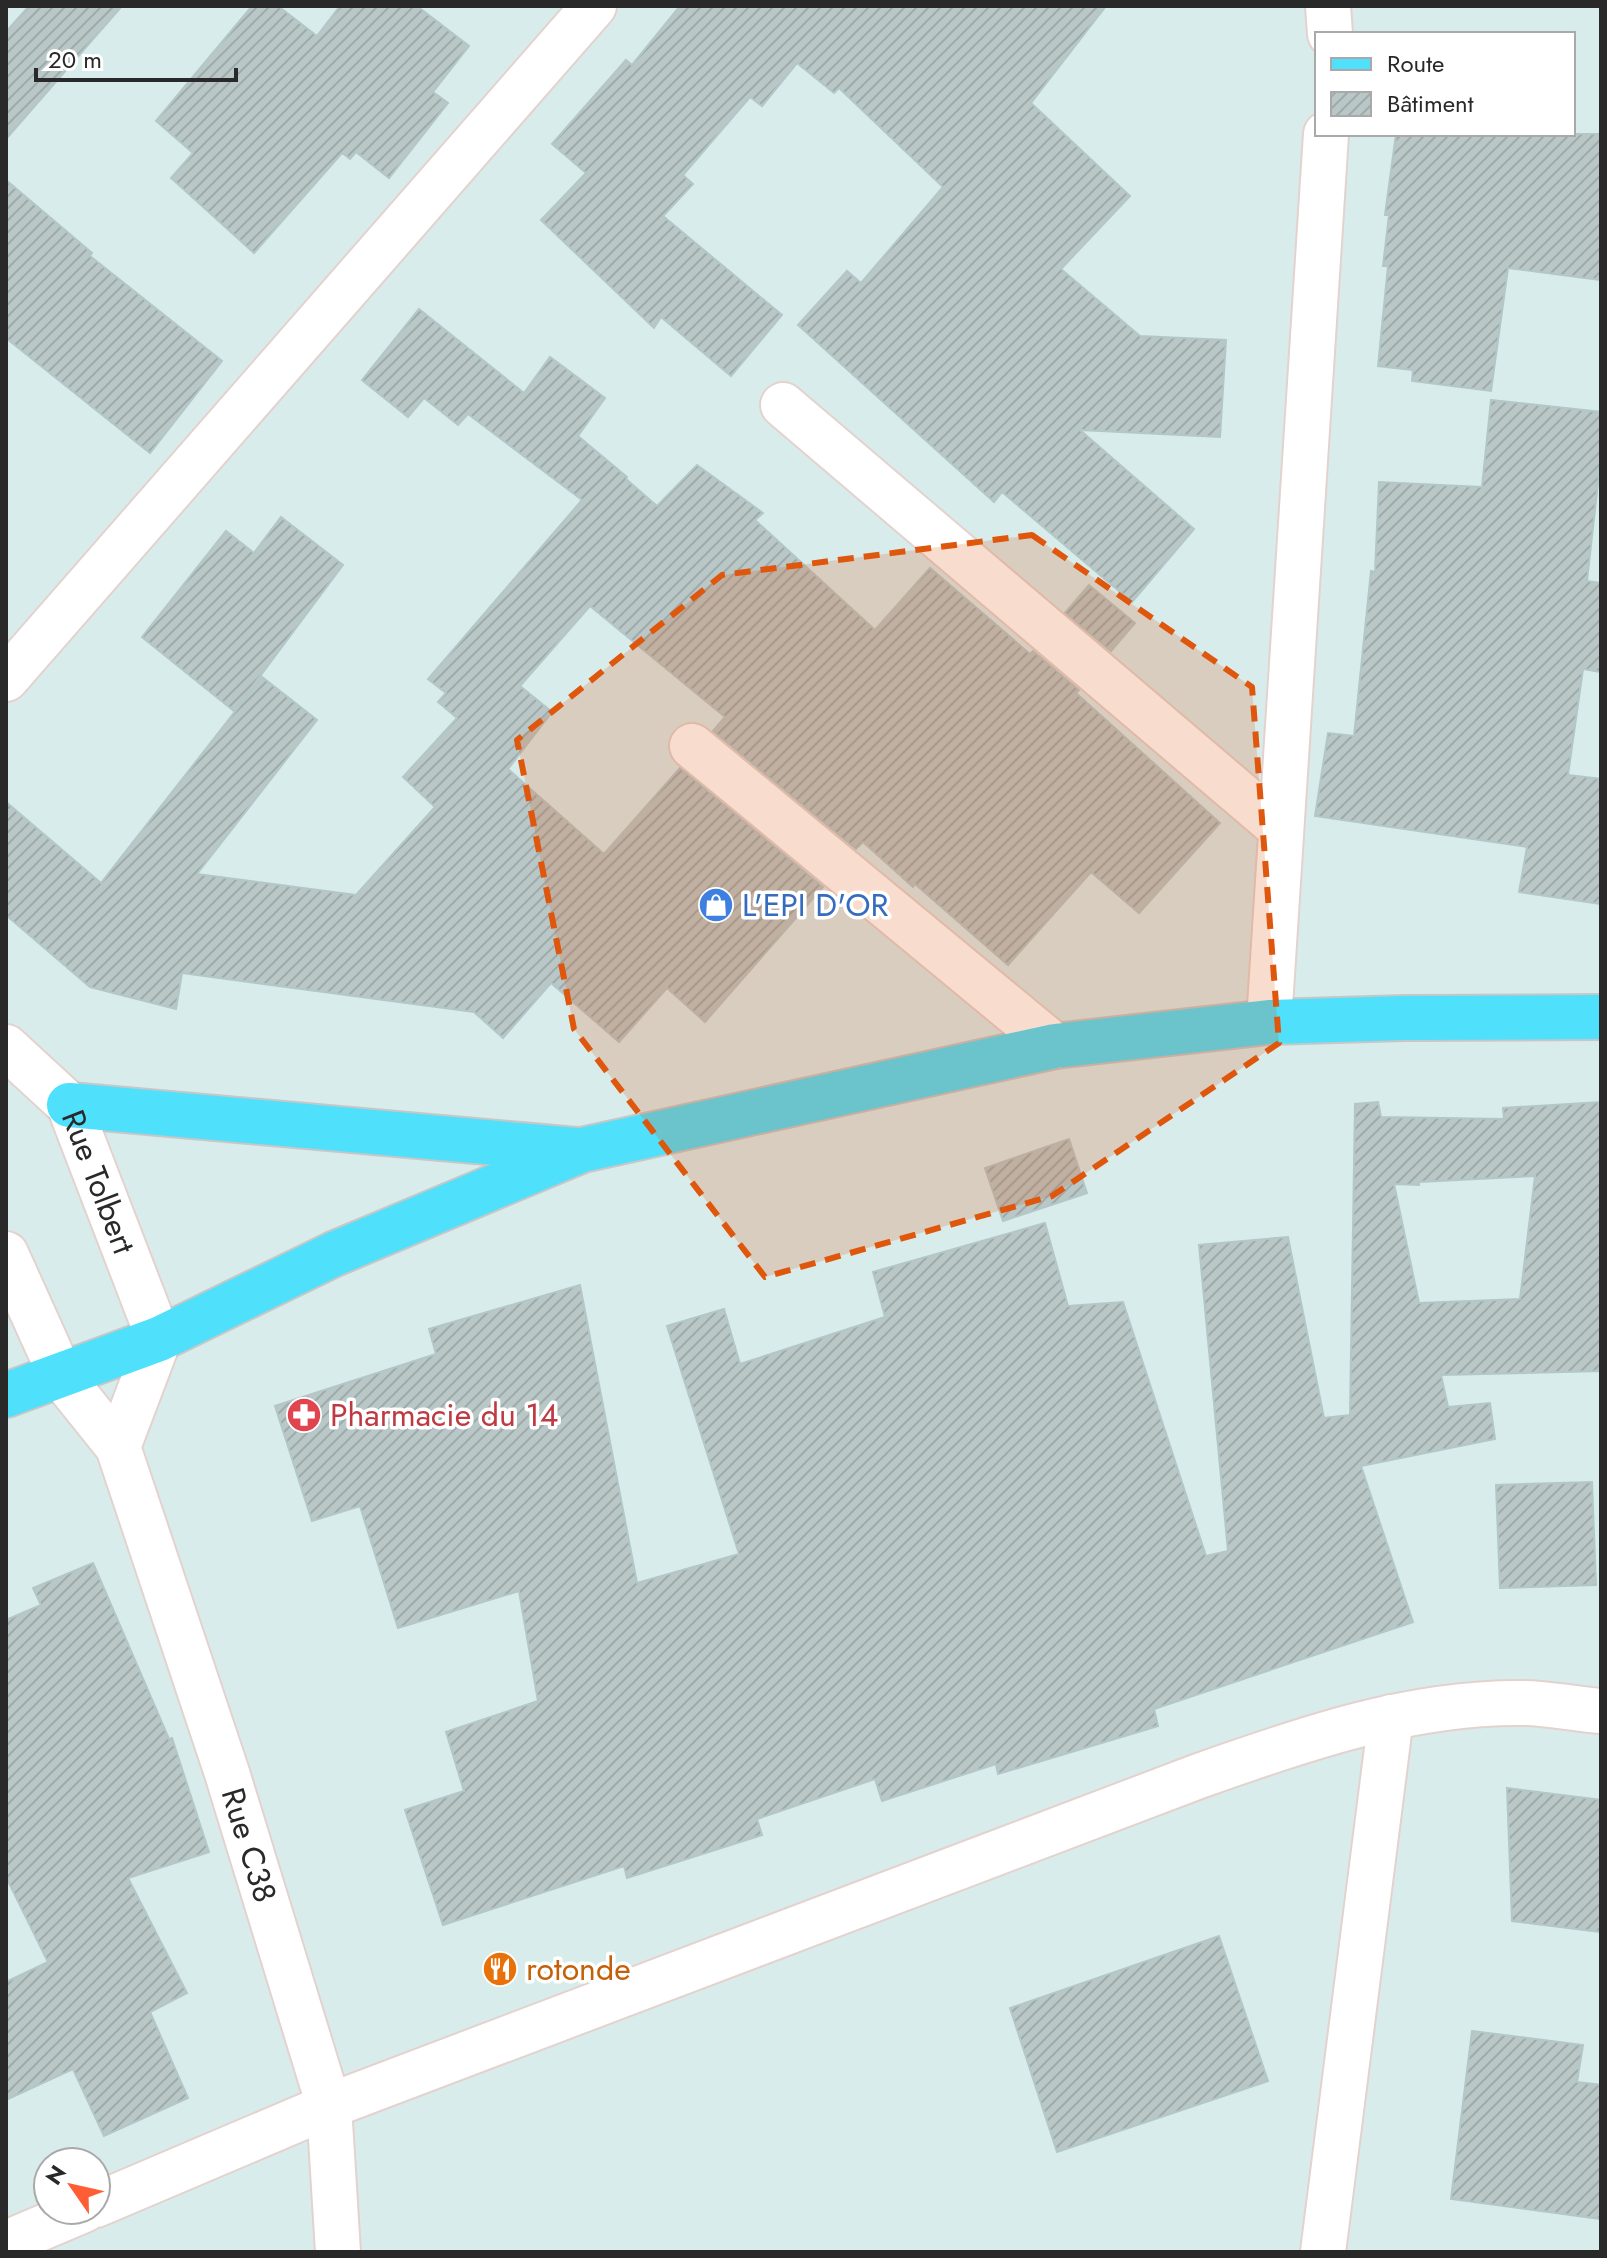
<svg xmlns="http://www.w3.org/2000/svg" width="1607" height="2258" viewBox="0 0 1607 2258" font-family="Jost,sans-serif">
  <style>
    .building { fill: url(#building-hatch); stroke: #b3c7c8; stroke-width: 2; fill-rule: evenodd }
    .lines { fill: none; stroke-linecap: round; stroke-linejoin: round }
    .minor-casing { stroke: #e3d2ce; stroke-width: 48 }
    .major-casing { stroke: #c7c7c7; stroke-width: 48 }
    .minor { stroke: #fff; stroke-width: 44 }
    .major { stroke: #4fe0fc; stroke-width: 44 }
    .marked { fill: #de570d; fill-opacity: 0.2; stroke: #de570d; stroke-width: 6; stroke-dasharray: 16 10; stroke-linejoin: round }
    .labels { text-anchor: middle; stroke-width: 7; stroke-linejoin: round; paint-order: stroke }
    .shop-label { font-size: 32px; fill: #366cbe; stroke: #fff; text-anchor: start }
    .street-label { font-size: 32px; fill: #292929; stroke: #fff }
    .health-label { font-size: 32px; fill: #be3a42; stroke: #fff; text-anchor: start }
    .food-label { font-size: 32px; fill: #c56008; stroke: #fff; text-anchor: start }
  </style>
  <defs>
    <pattern id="building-hatch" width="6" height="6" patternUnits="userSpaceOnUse" patternTransform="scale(2)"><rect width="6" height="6" fill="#b9c7c7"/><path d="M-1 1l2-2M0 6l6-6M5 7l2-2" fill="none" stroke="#9fabab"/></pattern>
  </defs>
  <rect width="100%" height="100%" fill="#d9ecec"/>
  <g class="building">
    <path d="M29,6H122L6,139V32Z"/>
    <path d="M252,6H278L317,36L340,6H417L469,46L433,92L448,103L389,178L356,152L350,159L342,153L254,253L171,178L193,153L156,121Z"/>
    <path d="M680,6H1106L1031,103L1130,196L1061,269L1140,336L1226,340L1220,437L1080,430L1194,529L1132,602L1002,492L994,502L798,325L847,271L861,283L943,187L839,88L834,93L797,63L762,106L750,97L683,175L693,184L663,216L782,315L731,376L661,317L654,328L541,220L586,173L552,144L626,60L632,65Z"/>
    <path d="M1396,134H1601V280L1508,268L1491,391L1412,381L1413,370L1378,366L1388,266H1383L1389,215H1385Z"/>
    <path d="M6,180L92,253L90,256L222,361L150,453L6,338Z"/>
    <path d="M419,309L524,393L550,357L605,398L578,436L627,477L626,479L657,506L697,465L763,513L755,520L875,630L930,568L1030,654L1033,651L1079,690L1076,693L1220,823L1139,913L1091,872L1008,965L915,884L913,887L863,842L856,849L713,731L725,717L590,606L520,686L552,712L508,769L604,854L680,768L823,887L705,1022L667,988L619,1042L551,983L503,1038L474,1012L182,973L176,1009L90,987L6,915V802L101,883L262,677L317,720L197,874L356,895L435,807L403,777L457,718L438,702L446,693L428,679L582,500L468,414L458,425L424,398L408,417L362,380Z"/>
    <path d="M1491,400L1601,412V456L1587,581L1601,583V672L1583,669L1568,775L1601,779V904L1519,892L1527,847L1315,816L1328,733L1354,736L1371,571L1375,572L1379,482L1482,487Z"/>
    <path d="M281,517L343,565L234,711L142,637L226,531L254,553Z"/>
    <path d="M1089,585L1135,623L1111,651L1065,613Z"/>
    <path d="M1378,1102L1381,1117L1504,1119L1503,1108L1601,1102V1371L1441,1375L1448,1407L1490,1403L1495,1439L1361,1466L1413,1622L1154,1709L1158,1726L998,1774L996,1764L882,1801L875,1779L757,1819L762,1835L627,1878L624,1866L443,1925L405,1810L464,1791L446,1732L538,1701L519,1591L398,1628L360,1506L312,1521L275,1406L436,1354L429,1329L580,1285L637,1583L739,1554L667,1326L724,1309L740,1364L885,1317L873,1272L1045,1223L1068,1306L1123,1302L1206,1556L1228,1551L1199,1245L1288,1237L1324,1418L1350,1415L1355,1104ZM1535,1176L1520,1299L1419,1303L1394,1184L1419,1185V1182Z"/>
    <path d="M1069,1139L1087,1193L1003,1221L985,1168Z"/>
    <path d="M1592,1482L1596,1585L1500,1588L1496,1485Z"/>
    <path d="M93,1563L169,1739L172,1738L209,1852L128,1878L187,1993L150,2012L188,2098L104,2136L73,2069L6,2100V1982L48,1962L6,1877V1620L41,1605L33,1588Z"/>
    <path d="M1507,1788L1601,1800V1932L1512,1921Z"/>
    <path d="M1219,1936L1268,2081L1057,2152L1010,2008Z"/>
    <path d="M1472,2031L1583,2045L1577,2082L1601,2085V2219L1451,2199Z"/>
  </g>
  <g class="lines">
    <g class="minor-casing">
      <g id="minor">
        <path d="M1328,6L1330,34"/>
        <path d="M783,405L1281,829"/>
        <path d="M6,679L594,6"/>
        <path d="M692,746L1055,1046"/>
        <path d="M1269,1022L1326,134"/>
        <path id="s1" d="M6,1047L69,1105L159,1339L118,1447"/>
        <path id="s2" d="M6,1254L61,1376L118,1447L227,1773L329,2106L338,2252"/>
        <path d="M96,2205L329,2106L1199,1776C1303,1739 1410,1702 1522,1703C1548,1703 1575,1709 1601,1711"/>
        <path d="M6,2243L84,2210"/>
        <path d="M1323,2252L1391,1717"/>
      </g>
    </g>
    <g class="major-casing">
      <g id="major">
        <path d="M69,1105L576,1150"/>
        <path d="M6,1395L159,1339L334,1254L582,1150L1055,1046L1269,1022L1404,1018L1601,1017"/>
      </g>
    </g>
    <use href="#minor" class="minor"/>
    <use href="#major" class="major"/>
  </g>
  <path class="marked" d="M1032,535L1252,687L1279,1043L1052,1196L765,1277L574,1029L517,740L722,575Z"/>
  <defs>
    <g id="shop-disc" transform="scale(1.8)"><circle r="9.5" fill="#3f7fe0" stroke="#fff"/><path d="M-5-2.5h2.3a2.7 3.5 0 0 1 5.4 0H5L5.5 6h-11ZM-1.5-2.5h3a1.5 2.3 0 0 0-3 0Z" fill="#fff"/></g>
    <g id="pharmacy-disc" transform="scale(1.8)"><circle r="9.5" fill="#e0444e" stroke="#fff"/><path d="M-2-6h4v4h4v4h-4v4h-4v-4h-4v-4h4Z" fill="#fff"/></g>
    <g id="restaurant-disc" transform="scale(1.8)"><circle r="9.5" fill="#e8710a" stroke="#fff"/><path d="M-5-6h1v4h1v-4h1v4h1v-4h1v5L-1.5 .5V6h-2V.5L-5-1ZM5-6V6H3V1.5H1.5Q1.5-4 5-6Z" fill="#fff"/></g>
  </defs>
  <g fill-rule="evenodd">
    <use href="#shop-disc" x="716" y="905"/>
    <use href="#pharmacy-disc" x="304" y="1415"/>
    <use href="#restaurant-disc" x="500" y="1969"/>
  </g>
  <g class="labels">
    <g class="shop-label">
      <text x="742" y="916">L'EPI D'OR</text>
    </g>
    <g class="street-label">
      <text dy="11" stroke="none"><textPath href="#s1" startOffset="168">Rue Tolbert</textPath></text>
      <text dy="11" stroke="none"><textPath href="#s2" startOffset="644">Rue C38</textPath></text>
    </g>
    <g class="health-label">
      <text x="330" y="1426">Pharmacie du 14</text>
    </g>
    <g class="food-label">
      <text x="526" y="1980">rotonde</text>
    </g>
  </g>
  <rect width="1607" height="2258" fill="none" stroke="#292929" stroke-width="16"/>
  <rect x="1315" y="32" width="260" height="104" fill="#ffffff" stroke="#a9a9a9" stroke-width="2"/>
  <rect x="1331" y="58" width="40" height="12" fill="#4fe0fc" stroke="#a9a9a9" stroke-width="2"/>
  <text x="1387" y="72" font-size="24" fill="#292929">Route</text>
  <rect x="1331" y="92" width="40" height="24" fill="url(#building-hatch)" stroke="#a9a9a9" stroke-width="2"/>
  <text x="1387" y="112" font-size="24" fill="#292929">Bâtiment</text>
  <g transform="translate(72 2186) rotate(304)"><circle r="38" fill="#ffffff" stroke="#a9a9a9" stroke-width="2"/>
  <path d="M0-6L14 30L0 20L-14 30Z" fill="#ff5d33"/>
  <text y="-12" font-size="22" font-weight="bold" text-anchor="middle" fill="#292929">N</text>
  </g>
  <path d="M36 68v12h200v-12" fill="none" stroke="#292929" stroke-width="4"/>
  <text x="48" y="68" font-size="24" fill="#292929" stroke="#ffffff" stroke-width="6" paint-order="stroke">20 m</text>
</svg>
